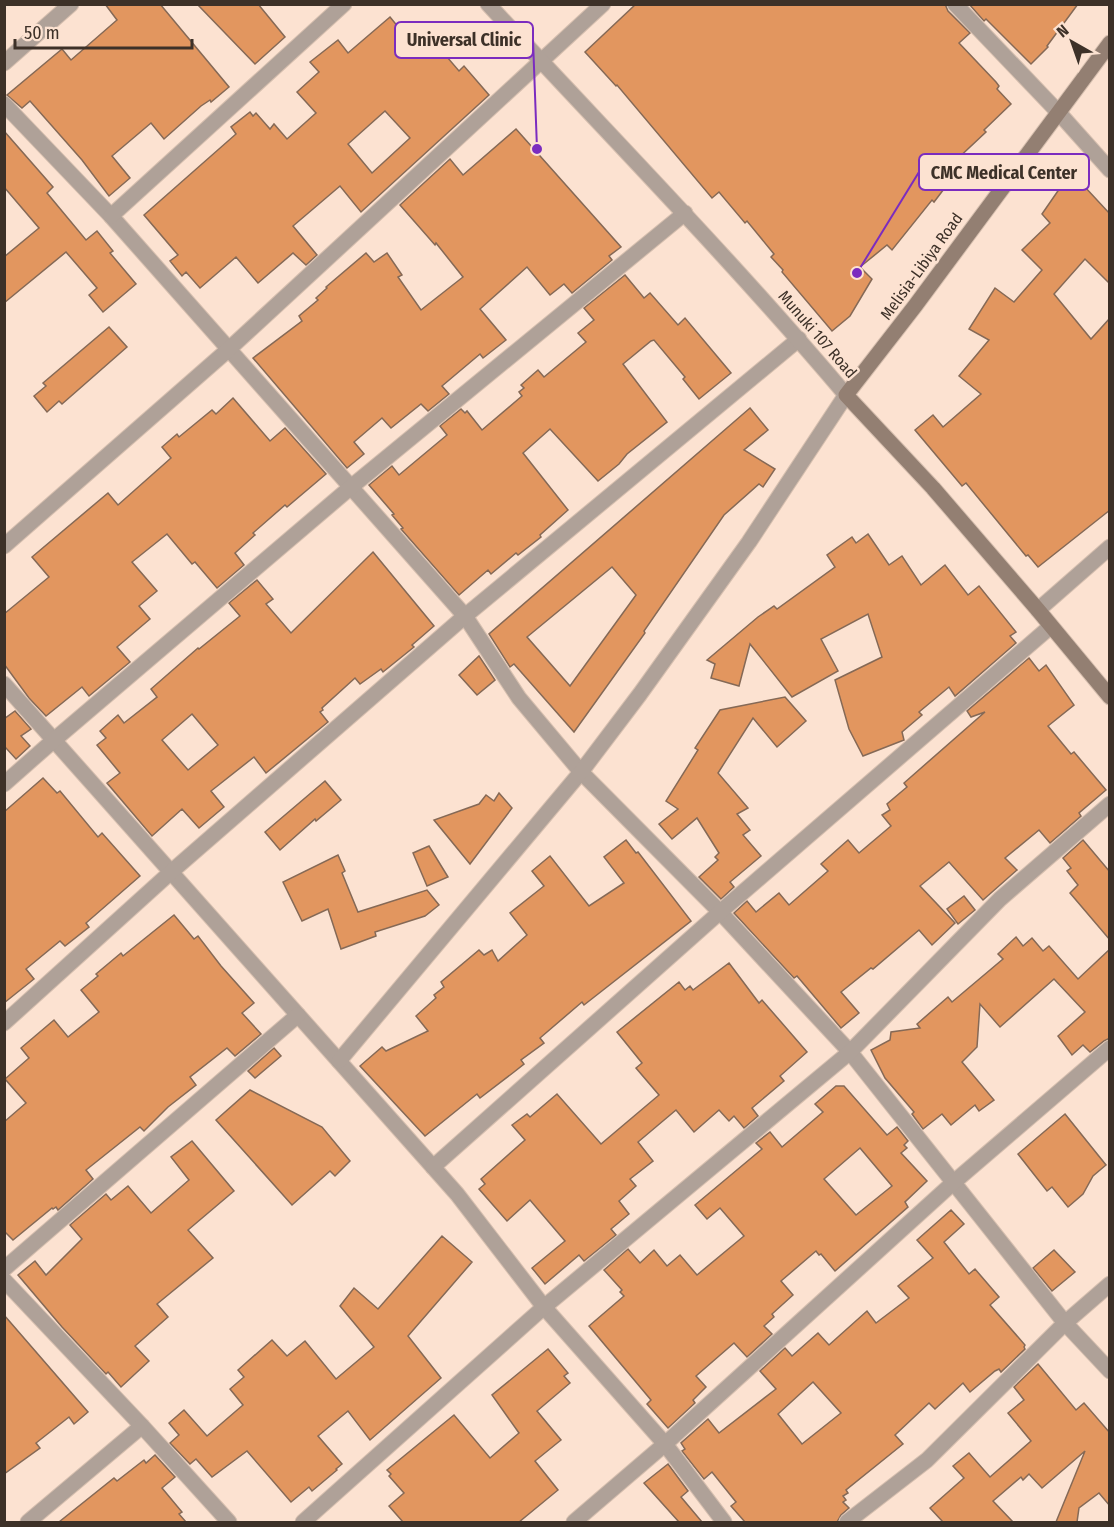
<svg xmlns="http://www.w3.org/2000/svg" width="1114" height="1527" viewBox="0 0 1114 1527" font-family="'Fira Sans Condensed',sans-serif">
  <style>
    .building { fill: #e2965f; stroke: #856956; stroke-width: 1.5; fill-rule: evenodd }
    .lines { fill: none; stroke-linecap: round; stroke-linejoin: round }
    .minor-casing { stroke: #d6bfaf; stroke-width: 17 }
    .tertiary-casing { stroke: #d6bfaf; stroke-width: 17 }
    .secondary-casing { stroke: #d6bfaf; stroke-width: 17 }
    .minor { stroke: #afa198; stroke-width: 15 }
    .tertiary { stroke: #afa198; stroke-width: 15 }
    .secondary { stroke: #937f72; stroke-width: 15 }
    .labels { text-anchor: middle; stroke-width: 5; stroke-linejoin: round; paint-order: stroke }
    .street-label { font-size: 16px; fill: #3d3128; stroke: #fce2d1 }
    .leader { fill: none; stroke: #7b2cbf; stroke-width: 2 }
    .callout-dot { fill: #7b2cbf; stroke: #fce2d1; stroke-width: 2 }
    .callout { fill: #fce2d1; stroke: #7b2cbf; stroke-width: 2 }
    .callout-label { font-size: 18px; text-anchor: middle; font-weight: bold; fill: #3d3128 }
  </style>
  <rect width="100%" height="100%" fill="#fce2d1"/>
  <g class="building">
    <path d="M105,4H160L229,87L211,102L210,100L201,106L164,139L151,123L112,156L130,178L109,196L82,160L30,101L22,108L7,95L62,49L71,60L117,20Z"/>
    <path d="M197,4H258L285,37L255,64Z"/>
    <path d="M636,4H945L948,11L970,33L959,43L996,82L999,86L997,89L1011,104L984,130L986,132L953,163L960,168L934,202L932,200L892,250L887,245L860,267L872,279L850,316L832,331L782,272L783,270L771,257L774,254L747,221L745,223L719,192L712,198L617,85L616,86L585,52Z"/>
    <path d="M969,4H1078L1047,46L1048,47L1031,64L986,19L984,21Z"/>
    <path d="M390,17L403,33L417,22L459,71L464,66L489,95L361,212L340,186L293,226L317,255L306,265L293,253L258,283L236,257L200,288L186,272L182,276L170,261L178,255L144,215L236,134L231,127L250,112L253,116L256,113L270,129L274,124L287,139L316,113L297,92L319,72L310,62L338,40L348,53ZM385,111L410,138L372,173L348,144Z"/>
    <path d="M516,129L621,247L609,256L612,260L572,293L564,284L550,295L527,267L480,309L506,340L483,358L480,354L442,386L449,394L428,411L421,404L391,428L382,418L354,442L364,454L347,468L253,358L302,321L299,316L318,300L316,298L327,288L326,287L366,253L374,262L387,253L402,275L398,277L421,310L463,277L436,243L435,245L400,205L450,159L463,175Z"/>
    <path d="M4,131L53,187L47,193L86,240L97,231L113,251L110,253L136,284L103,312L89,295L97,288L66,252L4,303V257L39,228L4,187Z"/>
    <path d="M1071,172L1110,214V284L1085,259L1054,294L1091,339L1110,318V510L1038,567L1028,555L1026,556L966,483L962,486L915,430L933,415L943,427L981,394L959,376L989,340L969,329L995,288L1014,302L1042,270L1022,250L1050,223L1042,214Z"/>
    <path d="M625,275L644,298L650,293L678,325L685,318L731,373L699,399L683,379L685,377L654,340L651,341L623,364L667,422L627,454L619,464L598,481L550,429L523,453L568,510L540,535L541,537L518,555L516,553L491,574L488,570L459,595L401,529L403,528L392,515L394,514L369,485L392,466L399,475L447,435L440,426L461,409L465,413L467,411L482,430L522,396L519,392L524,388L521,385L538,370L544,377L586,342L578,333L594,320L584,308Z"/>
    <path d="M109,327L127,347L62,404L59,401L47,412L34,396L46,386L43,383Z"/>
    <path d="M233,398L270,441L285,428L326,474L287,507L285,505L253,533L255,535L235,553L244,565L217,588L195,562L192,564L167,534L132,562L157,591L139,606L150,619L117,647L130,662L89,696L82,687L46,716L29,698L4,664V614L49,577L32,557L108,493L118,505L171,458L162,447L177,434L179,437L212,410L216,414Z"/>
    <path d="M750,408L768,430L744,450L775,469L763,487L759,484L724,515L644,631L645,633L574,732L514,664L510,667L489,634ZM612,567L636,595L570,686L527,637Z"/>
    <path d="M868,534L889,565L902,556L921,585L945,565L968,595L979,586L1016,632L1010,636L1016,643L955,696L949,687L919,712L922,715L902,732L904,740L863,756L849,729L835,680L882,657L868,614L821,639L838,671L792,697L750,644L739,686L711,678L715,664L707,660L758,617L774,606L777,609L835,567L827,555L852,537L856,543Z"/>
    <path d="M373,552L434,626L412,645L414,647L383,672L381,669L360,684L355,678L322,708L323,710L320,712L328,722L266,773L254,757L211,791L224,807L199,828L182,809L152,836L107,783L120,773L97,745L106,738L100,731L118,715L124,723L157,697L151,689L198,648L199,649L240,616L229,603L257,580L273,599L266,604L291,633ZM192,714L218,745L188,770L162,740Z"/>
    <path d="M479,656L495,680L477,695L459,675Z"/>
    <path d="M1029,658L1039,671L1046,665L1074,705L1048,726L1071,754L1074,752L1106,790L1079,813L1081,816L1050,843L1039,830L1005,858L1017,870L983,900L949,862L920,886L955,923L932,945L919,930L873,969L871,968L841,992L859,1013L841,1028L797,976L794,978L734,913L747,901L756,912L779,893L789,905L828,871L821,864L848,840L859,853L891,826L882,815L890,810L887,804L907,787L904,783L985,712L971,717L967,711Z"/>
    <path d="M785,697L806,721L777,747L753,718L718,773L748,808L737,814L750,830L743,835L761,856L730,882L734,887L721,899L699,877L718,860L715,857L719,853L697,818L672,839L659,824L678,809L666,801L698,750L695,748L720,710Z"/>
    <path d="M15,711L31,729L21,736L30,746L16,759L6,748L4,750V719Z"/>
    <path d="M43,778L57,793L60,791L98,837L102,833L140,876L86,923L89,927L65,946L60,941L26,969L34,979L4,1003V812Z"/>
    <path d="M325,781L341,800L316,821L315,819L280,850L265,832Z"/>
    <path d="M499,793L512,808L470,864L434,820L479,804L486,795L494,801Z"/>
    <path d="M626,840L636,853L638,852L691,921L584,1005L582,1002L540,1038L544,1043L521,1060L524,1064L514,1072L480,1098L477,1094L425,1136L360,1066L382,1047L386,1051L428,1031L416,1016L436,998L434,995L444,987L441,982L479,950L484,955L492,950L498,961L527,935L510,913L544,886L532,871L550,856L589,906L624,883L604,857Z"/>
    <path d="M1083,840L1110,872V940L1070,893L1078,885L1067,871L1071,868L1063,858Z"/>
    <path d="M429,846L448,877L427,886L413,853Z"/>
    <path d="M338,855L345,871L342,873L358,912L427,890L439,905L425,916L375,932L376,936L341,949L328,909L302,921L283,882Z"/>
    <path d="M964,896L975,910L958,924L947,909Z"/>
    <path d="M174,915L194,939L198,936L221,966L254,1003L242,1013L261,1034L235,1056L227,1048L190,1077L196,1085L168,1107L144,1131L140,1127L86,1170L93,1179L58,1210L56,1207L53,1209L52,1208L13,1240L4,1231V1122L26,1103L5,1079L29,1058L21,1048L54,1020L68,1037L99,1012L81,990L98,976L96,974L121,953L123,956Z"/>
    <path d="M1016,937L1023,946L1032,938L1043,951L1049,946L1078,979L1110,949V1038L1104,1041L1090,1052L1083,1045L1072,1055L1058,1036L1085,1012L1054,979L1000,1027L980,1004L977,1047L962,1062L994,1100L979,1111L975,1105L951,1125L942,1114L923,1129L912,1114L914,1112L885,1078L871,1050L890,1040L891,1032L920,1028L917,1024L948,997L952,1002L1003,959L998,954Z"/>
    <path d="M729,963L759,1003L762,1000L807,1052L780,1076L784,1081L752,1108L758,1116L744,1128L734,1116L729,1121L719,1110L694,1132L676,1110L638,1142L653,1161L630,1179L636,1186L619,1201L629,1214L611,1229L616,1235L584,1261L579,1255L545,1284L532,1268L565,1241L530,1200L507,1221L479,1189L485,1184L481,1179L525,1140L512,1125L527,1114L530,1117L557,1094L601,1144L659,1095L636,1068L642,1063L617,1032L679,982L685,990L690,986L693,990Z"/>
    <path d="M274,1048L281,1056L255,1078L248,1071Z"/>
    <path d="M836,1086H844L887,1135L897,1127L908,1141L904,1145L907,1148L901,1153L927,1181L905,1202L908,1207L835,1271L821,1254L819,1255L816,1251L781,1281L793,1295L772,1314L774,1317L764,1326L772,1334L747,1357L734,1343L696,1376L706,1387L693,1400L695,1403L668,1428L647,1404L651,1400L589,1326L624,1296L620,1292L622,1290L604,1270L628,1249L640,1263L654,1250L667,1266L680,1255L697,1275L744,1236L720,1208L707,1219L695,1205L762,1149L756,1143L770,1132L782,1147L823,1112L815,1104ZM860,1148L892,1186L856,1215L824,1179Z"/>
    <path d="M250,1090L322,1127L350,1161L335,1176L330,1171L292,1205L216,1120Z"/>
    <path d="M1065,1114L1106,1165L1093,1176L1083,1194L1068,1207L1052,1187L1047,1191L1018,1154Z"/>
    <path d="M192,1141L234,1191L188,1230L213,1258L157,1304L168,1317L135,1346L149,1361L121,1387L108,1372L106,1374L62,1327L18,1275L35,1261L46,1275L82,1239L70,1225L106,1194L111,1200L128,1186L151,1213L189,1180L171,1157Z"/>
    <path d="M951,1210L964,1224L944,1242L969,1274L975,1269L999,1297L990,1305L1025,1345L1024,1347L1025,1349L1001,1372L999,1369L995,1371L970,1392L963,1383L935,1409L929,1403L895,1435L903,1444L846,1490L848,1493L843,1496L846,1500L843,1502L849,1508L841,1515L837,1522H745L731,1506L736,1502L712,1472L704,1479L682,1451L685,1449L681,1443L708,1419L719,1433L776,1389L760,1371L785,1348L792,1356L818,1333L829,1345L867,1311L876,1323L909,1298L898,1286L933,1258L917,1240ZM813,1382L841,1413L802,1444L778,1414Z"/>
    <path d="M442,1236L472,1262L408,1336L441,1378L370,1440L348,1411L318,1436L342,1464L336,1469L337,1470L312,1491L309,1487L291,1502L247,1451L212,1477L196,1459L190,1464L170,1443L179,1435L169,1423L184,1410L207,1436L243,1405L230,1389L244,1377L238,1370L272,1340L287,1356L305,1341L336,1379L374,1347L340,1306L354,1288L378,1309Z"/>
    <path d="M1054,1250L1075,1272L1052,1291L1033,1268Z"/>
    <path d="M4,1315L88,1412L74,1424L69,1417L36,1443L40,1448L4,1474Z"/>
    <path d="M548,1349L568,1373L564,1376L570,1383L537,1411L561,1440L535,1461L558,1490L519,1522H403L389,1506L404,1493L389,1476L391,1474L387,1470L454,1415L490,1458L519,1433L492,1395Z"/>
    <path d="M1038,1364L1076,1410L1084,1403L1110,1433V1506L1099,1493L1079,1508L1077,1522H1056L1085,1451L1042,1488L1029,1474L1023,1480L1021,1477L993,1501L1013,1522H943L930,1508L964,1478L953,1466L969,1453L990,1477L1031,1441L1008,1413L1024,1400L1014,1387Z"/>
    <path d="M155,1455L175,1477L162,1488L182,1512L179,1514L186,1522H59L114,1478L117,1481L144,1460L146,1463Z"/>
    <path d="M668,1464L688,1491L681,1497L702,1522H679L644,1483Z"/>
  </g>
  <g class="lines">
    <g class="minor-casing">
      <g id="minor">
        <path d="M955,4L1059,113L1110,170"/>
        <path d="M4,63L71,4"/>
        <path d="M4,104L111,216L465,616L519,698L581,772L720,912L850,1052L1065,1323L1110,1371"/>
        <path d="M111,216L344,4"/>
        <path d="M4,546L229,349L603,4"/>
        <path d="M1038,610L1110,547"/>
        <path d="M4,684L457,1194L544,1307L665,1444L724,1522"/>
        <path d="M4,784L54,740L351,487L685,213"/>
        <path d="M4,1023L171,872L465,616L799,339"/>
        <path d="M339,1061L581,772L640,694L749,542L846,395"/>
        <path d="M433,1167L720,912L1050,627"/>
        <path d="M4,1269L298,1015"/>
        <path d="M4,1280L142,1426L229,1522"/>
        <path d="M28,1522L142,1426"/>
        <path d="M303,1522L544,1307L850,1052L1000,899L1110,804"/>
        <path d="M574,1522L665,1444L954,1182L1110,1048"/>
        <path d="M847,1522L927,1460L1065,1323L1110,1284"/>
      </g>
    </g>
    <g class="tertiary-casing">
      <path id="tertiary" d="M488,4C608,134 732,260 846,395"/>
    </g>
    <g class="secondary-casing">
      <path id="secondary" d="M1110,43L915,306L846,395L933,488L1038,610L1110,697"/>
    </g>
    <use href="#minor" class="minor"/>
    <use href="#tertiary" class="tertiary"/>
    <use href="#secondary" class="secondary"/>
  </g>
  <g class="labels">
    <g class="street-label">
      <text transform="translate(921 266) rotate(-54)" y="6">Melisia-Libiya Road</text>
      <text transform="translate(818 334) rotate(49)" y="6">Munuki 107 Road</text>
    </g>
  </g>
  <path class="leader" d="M537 149L533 40M857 273L919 172"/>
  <g class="callout-dot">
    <circle cx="537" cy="149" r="6"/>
    <circle cx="857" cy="273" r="6"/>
  </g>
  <g class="callout">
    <rect x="395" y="22" width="138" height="36" rx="6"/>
    <rect x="919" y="154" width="170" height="36" rx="6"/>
  </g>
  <g class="callout-label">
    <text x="464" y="46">Universal Clinic</text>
    <text x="1004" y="179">CMC Medical Center</text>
  </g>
  <rect width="1114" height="1527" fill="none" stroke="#3d3128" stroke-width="12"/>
  <g transform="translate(1072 42) rotate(320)" stroke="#fce2d1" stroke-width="4.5" paint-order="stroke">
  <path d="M0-4.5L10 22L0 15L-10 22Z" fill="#3d3128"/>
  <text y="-9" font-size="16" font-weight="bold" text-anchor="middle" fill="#3d3128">N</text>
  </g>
  <path d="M15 39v9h177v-9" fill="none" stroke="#3d3128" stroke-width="3"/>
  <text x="24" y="39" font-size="18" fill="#3d3128" stroke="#fce2d1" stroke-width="4.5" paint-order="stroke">50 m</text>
</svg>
